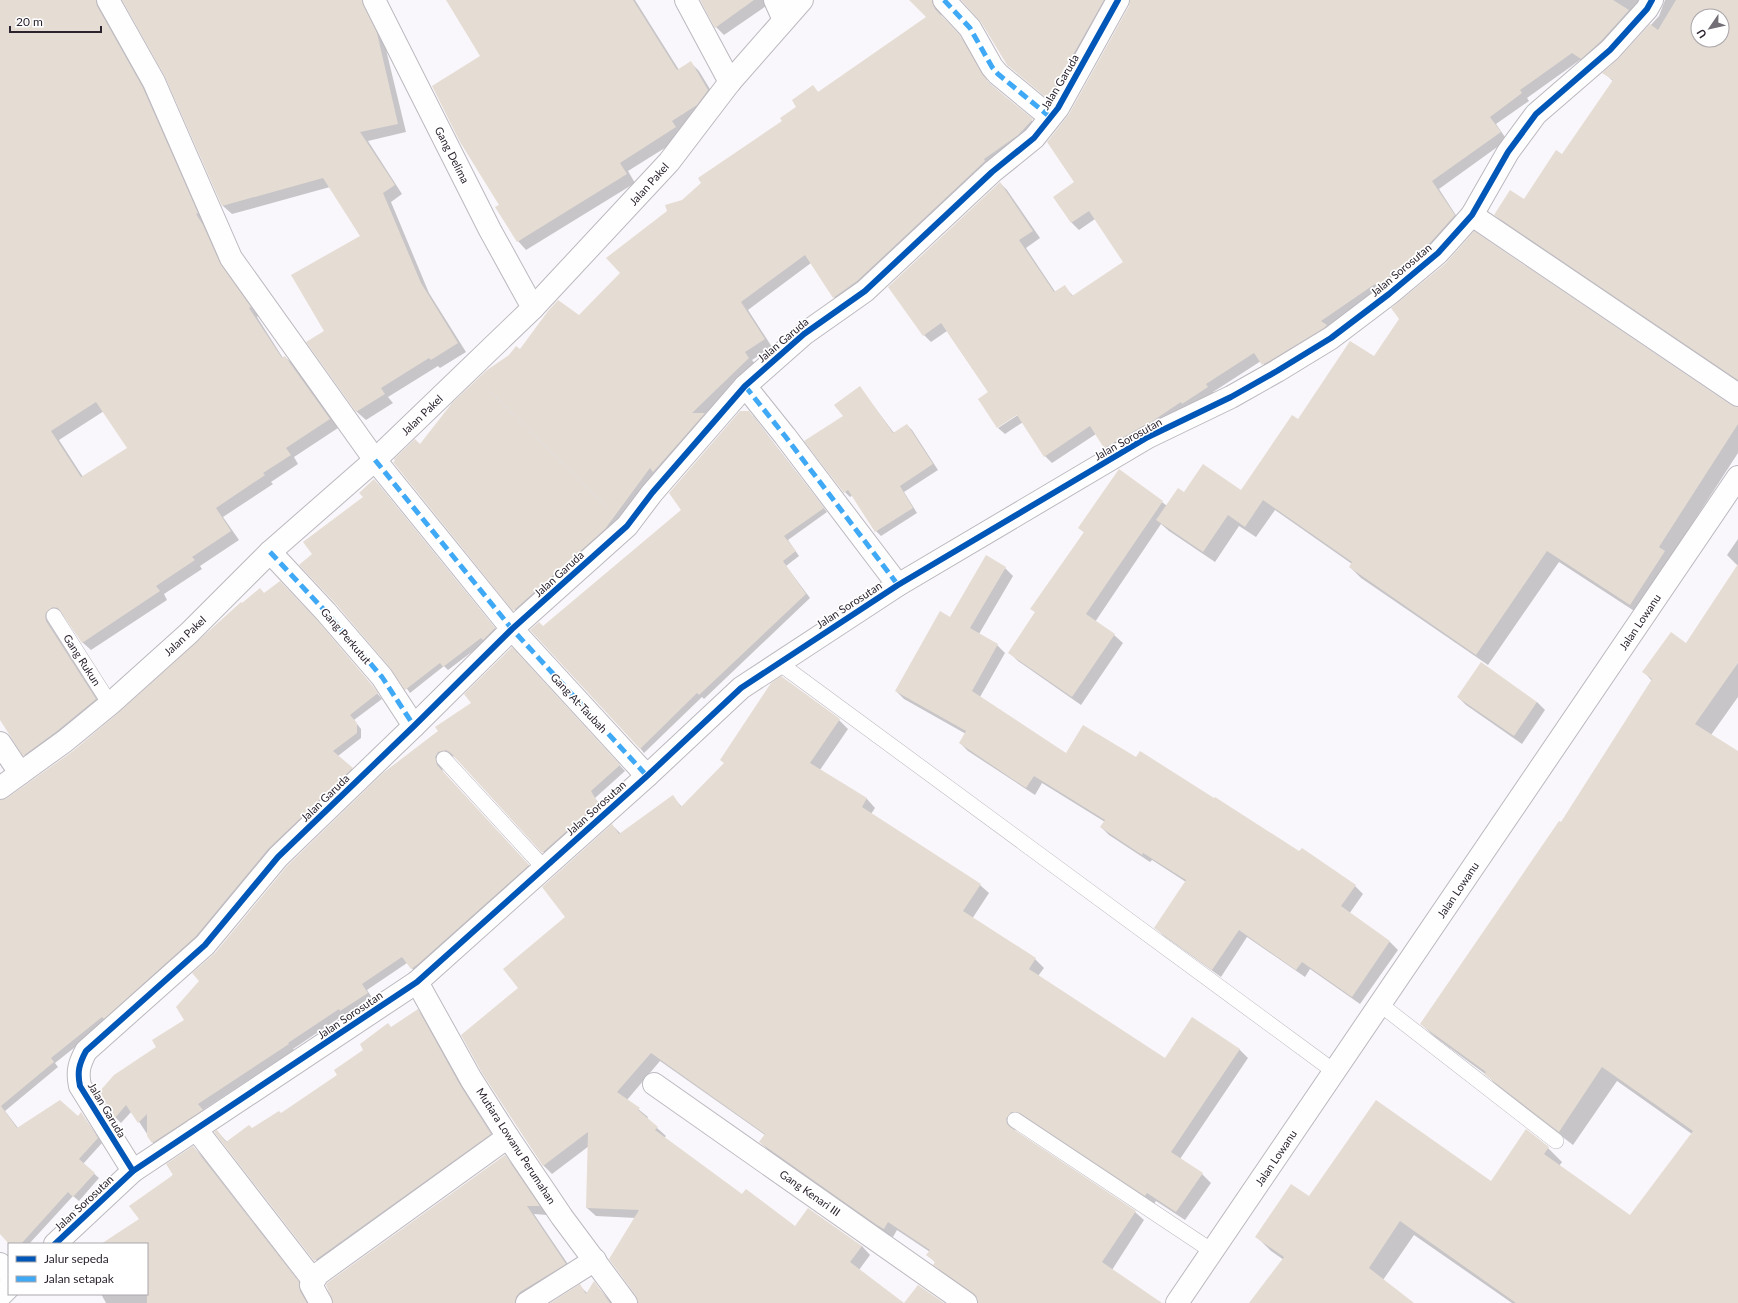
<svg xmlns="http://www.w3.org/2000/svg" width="1738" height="1303" viewBox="0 0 1738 1303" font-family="Lato,sans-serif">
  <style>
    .shadow { fill: #0003; fill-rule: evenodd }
    .building { fill: #e5dcd3; fill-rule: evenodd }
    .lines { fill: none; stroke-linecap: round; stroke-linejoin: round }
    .service-casing { stroke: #bcb8bf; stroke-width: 16 }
    .minor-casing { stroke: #bcb8bf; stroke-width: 24 }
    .tertiary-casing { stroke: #bcb8bf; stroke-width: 24 }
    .secondary-casing { stroke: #bcb8bf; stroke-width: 24 }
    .path { stroke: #e0dee1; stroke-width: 2.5; stroke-dasharray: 1 3; stroke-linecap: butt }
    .service { stroke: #fefefe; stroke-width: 15 }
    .minor { stroke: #fefefe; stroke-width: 22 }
    .tertiary { stroke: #fefefe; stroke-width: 22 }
    .secondary { stroke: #fefefe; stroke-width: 22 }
    .quiet { stroke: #3fa9f5; stroke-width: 5; stroke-dasharray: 10 5; stroke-linecap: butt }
    .cycleway-casing { stroke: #fff; stroke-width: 8 }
    .cycleway { stroke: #0057b8; stroke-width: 6 }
    .labels { text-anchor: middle; stroke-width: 3.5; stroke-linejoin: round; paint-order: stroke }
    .street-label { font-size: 11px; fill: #2b232e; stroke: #fff }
  </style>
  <rect width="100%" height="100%" fill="#f9f7fb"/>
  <g class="shadow">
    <path d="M6,0H108L206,222H203L211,235L228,273L258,316L257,317L283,358L285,357L294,365L338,428L294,457L298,464L271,482L273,484L223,517L239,540L200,566L202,569L164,594L167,600L91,650L82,642L65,616L62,615L104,708L33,764L24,755L0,718V4ZM104,411L128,448L83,477L59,440Z"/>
    <path d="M123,0H374L406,132L368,141L402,194L391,202L429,293L466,352L440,368L438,366L388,397L393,403L366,420L357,412L308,342L325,332L361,237L330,187L232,214L223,206L166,76Z"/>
    <path d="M447,0H635L679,70L691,63L699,71L716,99L705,114L679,130L684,136L628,171L635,183L526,250L518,241L496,207L500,205L482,56Z"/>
    <path d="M701,0H766L769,4L724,35L716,27Z"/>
    <path d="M918,0H941L939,3V10L942,17L967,44L988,82L1039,127L841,305L834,297L811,263L748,310L772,347L752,360L756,365L705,414L712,421L612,536L521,617L394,462L421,446L520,350L579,316L621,273L682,201L784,121L798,107L813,87L819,93L928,18Z"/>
    <path d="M962,0H1115L1056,106L1008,64L980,19Z"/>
    <path d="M1131,0H1650L1588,65L1580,60L1527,98L1529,101L1496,124L1507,140L1439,189L1461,223L1436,251L1270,372L1261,361L1213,392L1214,394L1112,455L1105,448L1096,434L1052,463L1045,456L1023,422L1005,434L998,428L1021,413L989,393L947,331L931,342L924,335L1000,183L1007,190L1040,238L1026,248L1056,293L1065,287L1074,297L1124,262L1095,219L1079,230L1072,223L1055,197L1076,183L1070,115L1130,6Z"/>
    <path d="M1665,0H1738V381L1503,222L1495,215L1524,200L1563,155L1613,81L1604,73L1620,59L1659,16ZM1698,16H1722V40H1698Z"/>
    <path d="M1374,358L1731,406L1738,409V453L1670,558L1642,616L1559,562L1488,665L1361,578L1350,567L1352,564L1275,510L1256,537L1239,526L1215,562L1169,531L1161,524L1095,622L1114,635L1123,643L1081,705L1018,661L1009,652L1036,613L1032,609L1085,533L1079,528L1162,502L1167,506L1184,494L1241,491L1298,421Z"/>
    <path d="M860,388L894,433L907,425L912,430L938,470L904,492L917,513L881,536L876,531L853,495L850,497L845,492L844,417Z"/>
    <path d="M753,416L827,512L788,540L799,556L786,566L810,598L704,699L702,697L644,753L543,627L683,510Z"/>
    <path d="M378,484L498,632L448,670L444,666L410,693L313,555Z"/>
    <path d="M1738,539V566L1727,555Z"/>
    <path d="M1738,566V697L1711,735L1738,752V1303H1512L1414,1235L1383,1280L1413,1303H1250L1284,1260L1271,1251L1257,1237L1310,1198L1492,1182L1548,1148L1562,1162L1559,1166L1630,1216L1692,1134L1617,1081L1573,1145L1499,1088L1488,1076L1435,1037L1421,1024L1561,823L1652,681L1644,672L1686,644Z"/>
    <path d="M1005,568L1013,576L979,634L997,645L1005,653L980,697L1066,754L1136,759L1355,886L1363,894L1349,914L1390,942L1398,950L1360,1004L1310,969L1305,977L1247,937L1221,977L1164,936L1156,928L1186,882L1152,860L1150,862L1109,835L1101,827L1105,822L1042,783L1035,795L968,751L960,743L966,734L904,699L896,691L950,618Z"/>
    <path d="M264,594L321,626L382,699L354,720L361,729V738L338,756L356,773L201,941L108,1021L55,1063L58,1067L5,1111L18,1128L78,1117L81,1113L102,1143L83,1164L99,1178L79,1201L73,1196L29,1244H12L0,1232V801L8,799L74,751Z"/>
    <path d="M517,654L625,771L595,798L603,809L549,858L456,758L453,756L444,758L441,763L443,772L534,871L417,974L407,963L367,990L373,999L347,1016L345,1014L293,1049L294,1050L203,1110L207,1116L158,1148L153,1143L132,1111L121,1123L116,1118L100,1093L158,1047L185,1020L201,981L215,954L439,731L472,704Z"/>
    <path d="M781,678L839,720L848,729L820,770L867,799L875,808L871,814L980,885L989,893L972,919L1035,959L1044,968L1038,976L1165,1059L1239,1049L1248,1058L1180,1159L1202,1174L1211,1183L1185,1220L1156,1201L1154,1204L1016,1124L1015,1132L1135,1212L1144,1220L1112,1270L1146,1303H979L978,1298L943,1273L934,1265L936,1263L928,1255L930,1252L897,1230L893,1237L887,1234L769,1151L760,1142L765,1135L660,1061L627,1100L648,1117L647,1119L666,1136L664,1138L742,1196L796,1227L862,1246L870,1255L859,1270L903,1303H639L636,1218L596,1216L587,1208L589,1146L552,1174L544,1166L483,1072L520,989L566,918L612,825L621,834L672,796L682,807L725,764Z"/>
    <path d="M1458,697L1537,702L1545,710L1522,744L1466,705Z"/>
    <path d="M418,1010L423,1015L465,1091L495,1139L320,1265L216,1132L217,1131L227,1142L281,1114L339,1075L392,1028Z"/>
    <path d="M193,1147L202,1156L307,1292L310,1303H106L101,1294H147V1244H103L140,1220Z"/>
    <path d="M505,1156L513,1165L547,1215L534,1214L574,1273L527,1303H334Z"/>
    <path d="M594,1283L612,1303H552L580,1286L588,1294Z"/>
  </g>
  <g class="building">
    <path d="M0,0H96L97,6L143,88L198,213L196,214L203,225L220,263L251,307L249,308L282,358L285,356L330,419L286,448L291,455L263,473L265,475L216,508L231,531L192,557L195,560L156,586L160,591L82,643L58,608L53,607L46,612L45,616L46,621L96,699L57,731L23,756L0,720ZM96,402L127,448L81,477L51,431Z"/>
    <path d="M122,0H362L377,33L398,124L360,132L395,185L383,193L421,283L458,343L431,360L429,358L381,388L385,394L356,412L306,342L324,331L291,275L360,236L323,178L222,206L165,77Z"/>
    <path d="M446,0H633L677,70L691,61L708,90L697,105L672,121L676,127L620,163L627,174L517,242L495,207L499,205L460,142L432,86L480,56Z"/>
    <path d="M700,0H754L715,28Z"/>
    <path d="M909,0H932L935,9L960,35L983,75L990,84L1033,119L1018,135L984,159L985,161L857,281L833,298L805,255L741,302L765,339L745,352L749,358L692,413H705L653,472L650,468L605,529L513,611L393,462L395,461L394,459L415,439L420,444L452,403L487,370L509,355L516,346L520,349L548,311L558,300L579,315L620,273L606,258L667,211L665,205L682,200L701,183L698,178L782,121L780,118L796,107L792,100L813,85L818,92L926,17Z"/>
    <path d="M961,0H1104L1048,99L1007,65L981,22Z"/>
    <path d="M1130,0H1613L1629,10L1601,41L1581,59L1572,53L1520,90L1522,93L1490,117L1501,132L1432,181L1455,215L1429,244L1381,284L1377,287L1375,284L1321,321L1327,325L1324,328L1271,360L1262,365L1254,353L1206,384L1208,387L1182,404L1181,402L1151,422L1104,448L1090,426L1044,457L1017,415L997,428L978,399L988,392L941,323L923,336L888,287L1000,182L1033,231L1019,240L1054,292L1065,285L1072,296L1123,262L1089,211L1071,223L1053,197L1074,182L1047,142L1069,114L1129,6Z"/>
    <path d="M1676,0H1738V380L1494,215L1510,190L1524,199L1556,150L1562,154L1613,80L1602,73L1619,58L1650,24L1658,30ZM1698,16H1722V40H1698Z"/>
    <path d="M1474,231L1731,405L1738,407V424L1659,547L1665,551L1630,605L1547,551L1476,655L1349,567L1352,562L1263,500L1245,527L1228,515L1203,552L1156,520L1178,488L1184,492L1203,464L1241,490L1292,415L1298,419L1350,341L1374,356L1399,319L1391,308L1446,263Z"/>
    <path d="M860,386L893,433L907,424L933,464L900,486L913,508L875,532L848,490L844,493L804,441L843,416L834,405Z"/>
    <path d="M740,411H749L824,508L784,536L796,551L783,561L806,594L699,695L697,693L640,749L530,630L539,622L543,626L681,510L669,493Z"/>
    <path d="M1119,469L1163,501L1086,614L1115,634L1072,697L1008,653L1035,612L1030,609L1084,532L1078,528Z"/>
    <path d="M374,479L495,628L483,640L481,638L443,667L440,663L405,690L391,669L335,603L299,565L312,554L303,542L363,497L359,493Z"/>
    <path d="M986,555L1006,567L970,628L998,644L972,691L1066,753L1083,725L1136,757L1140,751L1214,798L1215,797L1299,851L1302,848L1356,885L1341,906L1390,941L1352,997L1302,962L1296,970L1239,930L1212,970L1154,928L1186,880L1143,853L1142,855L1100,827L1105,820L1034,776L1026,788L959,743L966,731L895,691L940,611L950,617Z"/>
    <path d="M1738,564V663L1695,724L1738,751V1303H1516L1400,1221L1369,1268L1414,1303H1249L1284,1257L1255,1237L1291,1184L1309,1196L1376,1100L1491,1181L1526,1129L1549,1147L1544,1154L1630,1215L1693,1131L1602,1067L1559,1132L1484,1074L1486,1072L1420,1024L1559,821L1561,822L1652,679L1642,672L1671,632L1686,643Z"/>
    <path d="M280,581L317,620L372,685L378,693L350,715L357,723V733L333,751L353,768L268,849L196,936L104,1019L102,1017L51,1058L54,1062L1,1106L17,1128L60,1100L78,1116L81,1112L98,1138L79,1159L95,1173L73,1197L68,1192L21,1244H9L0,1234V800L7,798L73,751L118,713L241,602L242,603L260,588L264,593Z"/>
    <path d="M512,647L620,765L591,791L598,803L542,853L451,753L446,750L438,752L435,757L437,765L529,865L418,964L411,969L402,957L362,984L368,993L340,1011L339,1009L288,1043L289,1044L198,1104L203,1110L152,1143L147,1136V1114L138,1123L126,1105L115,1118L99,1092L114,1075L156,1047L152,1040L184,1020L176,1007L199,981L192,973L215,953L287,866L383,773L438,731L435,727L471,703L464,694Z"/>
    <path d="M1481,662L1537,702L1514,736L1457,697Z"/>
    <path d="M781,676L840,719L810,763L867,798L862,807L981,884L963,911L1036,958L1029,969L1165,1058L1192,1017L1240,1049L1171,1152L1203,1173L1176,1212L1147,1193L1145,1196L1020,1113L1011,1112L1006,1119L1007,1124L1010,1127L1136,1211L1102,1262L1162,1303H978L977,1297L973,1293L933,1265L935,1262L926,1255L930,1250L888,1222L884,1229L877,1225L759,1142L765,1134L651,1053L617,1092L640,1108L638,1110L658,1127L655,1130L742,1194L746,1189L795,1226L808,1208L862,1246L850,1262L904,1303L918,1285L944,1303H638L636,1296L609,1259L639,1210L586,1208L588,1132L543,1166L482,1073L461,1035L518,988L503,969L565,917L542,887L612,824L619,834L673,795L681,807L724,763L720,760L771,683Z"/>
    <path d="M418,1009L460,1085L491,1134L314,1261L214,1132L217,1130L226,1142L249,1125L252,1128L279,1111L281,1113L337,1075L334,1070L363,1050L360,1044L388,1023L391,1027Z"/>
    <path d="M193,1146L299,1282L300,1291L307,1303H147V1244H101L139,1219L129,1206L173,1175L166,1164Z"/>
    <path d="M505,1155L540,1206H527L566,1264L520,1292L516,1297L515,1303H333L326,1285L327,1283Z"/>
    <path d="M594,1281L610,1303H550L580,1284L586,1294Z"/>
  </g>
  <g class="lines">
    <g class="service-casing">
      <g id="service">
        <path d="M54,616L110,704"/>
        <path d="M779,663L1335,1072"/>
        <path d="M444,759L544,868"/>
        <path d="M1381,1005L1556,1141"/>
        <path d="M1015,1120L1212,1251"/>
      </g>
    </g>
    <g class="minor-casing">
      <g id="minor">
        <path d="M108,0L154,82L231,258L375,460L512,629L647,776"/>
        <path d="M374,0L490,230L533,308"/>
        <path d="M686,0L730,82"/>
        <path d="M775,0L784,20"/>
        <path d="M944,0L970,28L992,67L998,74L1050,117"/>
        <path d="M1472,215L1738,395"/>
        <path d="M745,386L785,436L898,585"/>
        <path d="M270,552L326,612L382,677L414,726"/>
        <path d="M0,743L20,773"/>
        <path d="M417,982L471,1079L508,1137L562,1217L626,1303"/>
        <path d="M654,1084L966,1303"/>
        <path d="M196,1129L313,1280"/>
        <path d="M133,1171L80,1086C77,1072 79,1064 86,1051L205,945L278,857L414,726L512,629L627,526L652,493L745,386L804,334L865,291L992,172L1034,138L1058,108L1118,0"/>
        <path d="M55,1244L133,1171L417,982L647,776L741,688L898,585L1148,437L1231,397L1277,371L1331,338L1389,294L1438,253L1472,215L1508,152L1536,114L1610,50L1647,9L1652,0"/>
        <path d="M0,1264L9,1273"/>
        <path d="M0,1296L9,1287"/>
        <path d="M321,1303L311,1285L318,1274L508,1137"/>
        <path d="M527,1303L595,1260"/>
      </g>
    </g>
    <g class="tertiary-casing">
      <path id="tertiary" d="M0,788L65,741L110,704L189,633L270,552L375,460L533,308L669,162L730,82L802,0"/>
    </g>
    <g class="secondary-casing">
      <path id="secondary" d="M1177,1303L1738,477"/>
    </g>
    <path class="path" d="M488,390L608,508"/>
    <use href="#service" class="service"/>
    <use href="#minor" class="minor"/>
    <use href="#tertiary" class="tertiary"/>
    <use href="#secondary" class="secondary"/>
    <g class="quiet">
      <path d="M944,0L970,28L992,67L998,74L1050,117"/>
      <path d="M745,386L785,436L898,585"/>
      <path d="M375,460L512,629L647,776"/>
      <path d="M270,552L326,612L382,677L414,726L416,724"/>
    </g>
    <g class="cycleway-casing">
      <g id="cycleway">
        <path d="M133,1171L80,1086C77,1072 79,1064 86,1051L205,945L278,857L414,726L512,629L627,526L652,493L745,386L804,334L865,291L992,172L1034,138L1058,108L1118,0"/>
        <path d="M55,1244L133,1171L417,982L647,776L741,688L898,585L1148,437L1231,397L1277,371L1331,338L1389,294L1438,253L1472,215L1508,152L1536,114L1610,50L1647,9L1652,0"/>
      </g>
    </g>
    <use href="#cycleway" class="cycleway"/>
  </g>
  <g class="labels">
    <g class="street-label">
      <text transform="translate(1060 82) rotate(-59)" y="4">Jalan Garuda</text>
      <text transform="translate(452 155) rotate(63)" y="4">Gang Delima</text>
      <text transform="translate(649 184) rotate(-48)" y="4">Jalan Pakel</text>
      <text transform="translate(1401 270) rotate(-40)" y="4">Jalan Sorosutan</text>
      <text transform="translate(783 340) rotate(-40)" y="4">Jalan Garuda</text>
      <text transform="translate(422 415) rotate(-44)" y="4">Jalan Pakel</text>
      <text transform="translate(1128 439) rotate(-29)" y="4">Jalan Sorosutan</text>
      <text transform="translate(559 574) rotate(-42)" y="4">Jalan Garuda</text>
      <text transform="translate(849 605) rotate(-33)" y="4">Jalan Sorosutan</text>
      <text transform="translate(1640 622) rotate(-56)" y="4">Jalan Lowanu</text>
      <text transform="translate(185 636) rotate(-43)" y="4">Jalan Pakel</text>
      <text transform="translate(346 636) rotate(49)" y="4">Gang Perkutut</text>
      <text transform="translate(82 660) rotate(57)" y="4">Gang Rukun</text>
      <text transform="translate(579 703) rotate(47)" y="4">Gang At-Taubah</text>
      <text transform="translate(325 798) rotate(-44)" y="4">Jalan Garuda</text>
      <text transform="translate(596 808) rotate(-42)" y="4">Jalan Sorosutan</text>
      <text transform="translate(1458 890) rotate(-56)" y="4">Jalan Lowanu</text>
      <text transform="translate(350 1015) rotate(-34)" y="4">Jalan Sorosutan</text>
      <text transform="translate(107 1110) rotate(59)" y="4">Jalan Garuda</text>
      <text transform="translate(516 1146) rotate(57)" y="4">Mutiara Lowanu Perumahan</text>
      <text transform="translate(1276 1158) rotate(-56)" y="4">Jalan Lowanu</text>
      <text transform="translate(810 1193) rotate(35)" y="4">Gang Kenari III</text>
      <text transform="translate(84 1203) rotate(-43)" y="4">Jalan Sorosutan</text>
    </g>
  </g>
  <rect x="8" y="1243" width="140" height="52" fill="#ffffff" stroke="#aaa7ab"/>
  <rect x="16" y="1256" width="20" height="6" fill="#0057b8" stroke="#aaa7ab"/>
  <text x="44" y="1263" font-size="12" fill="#2b232e">Jalur sepeda</text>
  <rect x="16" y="1276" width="20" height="6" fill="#3fa9f5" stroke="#aaa7ab"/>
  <text x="44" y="1283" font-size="12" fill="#2b232e">Jalan setapak</text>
  <g transform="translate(1710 28) rotate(236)"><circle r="19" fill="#ffffff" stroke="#aaa7ab"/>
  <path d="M0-3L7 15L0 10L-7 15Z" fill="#736d76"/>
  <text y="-6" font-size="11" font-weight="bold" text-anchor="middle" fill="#2b232e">U</text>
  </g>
  <path d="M10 26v6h91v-6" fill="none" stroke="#2b232e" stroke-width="2"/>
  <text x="16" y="26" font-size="12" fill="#2b232e" stroke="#ffffff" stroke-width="3" paint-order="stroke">20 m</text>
</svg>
